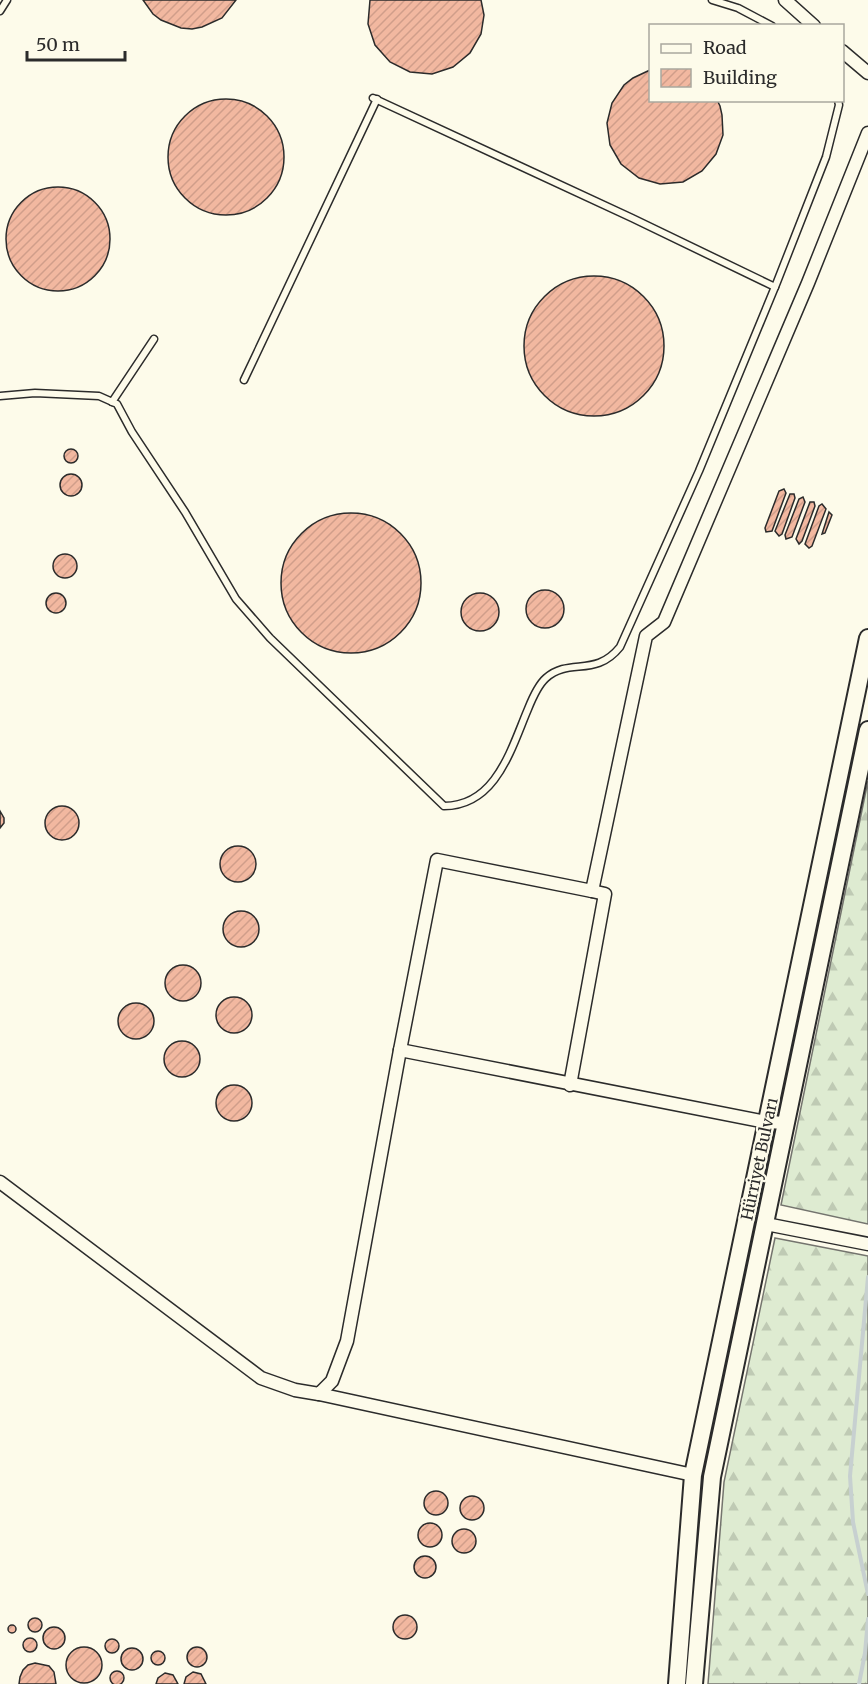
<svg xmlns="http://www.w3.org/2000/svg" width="868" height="1684" viewBox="0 0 868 1684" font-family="Merriweather,serif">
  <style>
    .forest { fill: url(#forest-firs); stroke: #74746e; stroke-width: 1.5 }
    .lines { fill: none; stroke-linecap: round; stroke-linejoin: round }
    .stream { stroke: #c7d0d0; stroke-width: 4 }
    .building { fill: url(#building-hatch); stroke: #2b2b2b; stroke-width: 1.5 }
    .service-casing { stroke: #2b2b2b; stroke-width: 9 }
    .minor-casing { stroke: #2b2b2b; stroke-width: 15 }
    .secondary-casing { stroke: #2b2b2b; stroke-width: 20 }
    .service { stroke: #fdfbea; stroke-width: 6 }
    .minor { stroke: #fdfbea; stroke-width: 12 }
    .secondary { stroke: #fdfbea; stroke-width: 16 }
    .labels { text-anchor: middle; stroke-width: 4.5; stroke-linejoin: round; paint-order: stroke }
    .street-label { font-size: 16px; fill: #2b2b2b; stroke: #fdfbea }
  </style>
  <defs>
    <pattern id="forest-firs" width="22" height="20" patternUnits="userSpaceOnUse" patternTransform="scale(1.5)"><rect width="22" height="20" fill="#deebd1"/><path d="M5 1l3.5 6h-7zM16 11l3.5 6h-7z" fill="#bfcab4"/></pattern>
    <pattern id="building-hatch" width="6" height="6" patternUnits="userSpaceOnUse" patternTransform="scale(1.5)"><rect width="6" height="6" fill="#f2b8a0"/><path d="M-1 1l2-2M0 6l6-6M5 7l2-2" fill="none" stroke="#d09e8a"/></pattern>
  </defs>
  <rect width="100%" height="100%" fill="#fdfbea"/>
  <g class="forest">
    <path d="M868,781V1224L781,1205Z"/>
    <path d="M775,1238L868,1256V1684H708L724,1482Z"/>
  </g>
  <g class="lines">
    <g class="stream">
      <path d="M868,1277L850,1476L853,1522L868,1594"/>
      <path d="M859,1684L865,1653L868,1619"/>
    </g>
  </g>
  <g class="building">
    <path d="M143,0H236L222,18L202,27L192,29L181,28L161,20L153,14Z"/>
    <path d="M370,0H481L484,15L481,34L470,53L453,67L432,74L410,72L390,62L375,45L368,24Z"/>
    <path d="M650,70V100H717L720,106L722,115L723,135L716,154L702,171L683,182L660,184L639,178L621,164L610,145L607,123L612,103L624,85L633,78Z"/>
    <circle cx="226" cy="157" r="58"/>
    <circle cx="58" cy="239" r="52"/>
    <circle cx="594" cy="346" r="70"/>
    <circle cx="71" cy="456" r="7"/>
    <circle cx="71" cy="485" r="11"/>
    <path d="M784,489L786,493L772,531L766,532L765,528L779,491Z"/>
    <path d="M790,494H794L795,498L782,534L779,536L775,531Z"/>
    <path d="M803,497L805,502L792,537L786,539L785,535L799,499Z"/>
    <path d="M810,502H814L815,506L802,541L799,544L796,539Z"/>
    <path d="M822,504L826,509L812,546L809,548L805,544L819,506Z"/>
    <path d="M829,512L832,515L825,533L822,534Z"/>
    <circle cx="351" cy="583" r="70"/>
    <circle cx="65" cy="566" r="12"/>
    <circle cx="545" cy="609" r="19"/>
    <circle cx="56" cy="603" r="10"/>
    <circle cx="480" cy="612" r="19"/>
    <circle cx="62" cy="823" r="17"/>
    <path d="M0,811L4,818V823L0,828Z"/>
    <circle cx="238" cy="864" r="18"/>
    <circle cx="241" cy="929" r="18"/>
    <circle cx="183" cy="983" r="18"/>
    <circle cx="234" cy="1015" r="18"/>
    <circle cx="136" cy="1021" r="18"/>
    <circle cx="182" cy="1059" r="18"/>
    <circle cx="234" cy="1103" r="18"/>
    <circle cx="436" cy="1503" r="12"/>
    <circle cx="472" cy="1508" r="12"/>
    <circle cx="430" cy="1535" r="12"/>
    <circle cx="464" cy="1541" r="12"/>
    <circle cx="425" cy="1567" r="11"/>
    <circle cx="405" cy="1627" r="12"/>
    <circle cx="35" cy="1625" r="7"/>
    <circle cx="12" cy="1629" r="4"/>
    <circle cx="54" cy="1638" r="11"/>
    <circle cx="30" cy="1645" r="7"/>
    <circle cx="112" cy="1646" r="7"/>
    <circle cx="197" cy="1657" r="10"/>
    <circle cx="84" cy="1665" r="18"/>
    <circle cx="132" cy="1659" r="11"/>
    <circle cx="158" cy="1658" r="7"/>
    <path d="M35,1663L49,1666L54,1672L56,1684H19L20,1677L23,1670L28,1665Z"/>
    <circle cx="117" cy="1678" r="7"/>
    <path d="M193,1672L201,1674L206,1684H184L186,1677Z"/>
    <path d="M165,1673L173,1675L178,1684H156L158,1678Z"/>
  </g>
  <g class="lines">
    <g class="service-casing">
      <g id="service">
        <path d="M712,0L738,8L772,26"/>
        <path d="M0,11L7,0"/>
        <path d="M373,98L632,218L775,287"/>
        <path d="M244,380L377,99"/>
        <path d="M0,396L35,393L99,396L117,404L132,432L185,512L236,599L270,638L444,806C496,806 511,749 528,709C532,699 538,685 546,678C570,657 595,678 620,647L699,471L777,282L826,157L839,105L838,100"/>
        <path d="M112,402L154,339"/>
      </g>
    </g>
    <g class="minor-casing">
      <g id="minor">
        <path d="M785,0L814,26"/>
        <path d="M842,51L868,73"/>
        <path d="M400,1050L766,1122L787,1123"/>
        <path d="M570,1085L605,894L592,891"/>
        <path d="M0,1182L261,1378L295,1390L319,1394L332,1381L347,1341L400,1050L437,860L592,891L646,636L664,622L808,283L868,133"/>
        <path d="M766,1224L868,1244"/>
        <path d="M319,1394L693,1475"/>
      </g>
    </g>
    <g class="secondary-casing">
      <g id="secondary">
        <path d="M677,1684L693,1475L868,638"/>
        <path d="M694,1684L712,1477L868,730"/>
      </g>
    </g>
    <use href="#service" class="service"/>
    <use href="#minor" class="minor"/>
    <use href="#secondary" class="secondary"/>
  </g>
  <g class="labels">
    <g class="street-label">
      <text transform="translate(759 1159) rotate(-78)" y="6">Hürriyet Bulvarı</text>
    </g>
  </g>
  <rect x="649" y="24" width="195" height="78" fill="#fdfbea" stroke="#a9a89e" stroke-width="1.5"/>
  <rect x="661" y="44" width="30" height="9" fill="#fdfbea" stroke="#a9a89e" stroke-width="1.5"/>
  <text x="703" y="54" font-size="18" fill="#2b2b2b">Road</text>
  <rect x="661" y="69" width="30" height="18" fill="url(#building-hatch)" stroke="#a9a89e" stroke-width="1.5"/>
  <text x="703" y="84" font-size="18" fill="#2b2b2b">Building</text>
  <path d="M27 51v9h98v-9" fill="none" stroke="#2b2b2b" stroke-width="3"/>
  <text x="36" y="51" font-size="18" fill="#2b2b2b" stroke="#fdfbea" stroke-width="4.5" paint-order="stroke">50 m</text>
</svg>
